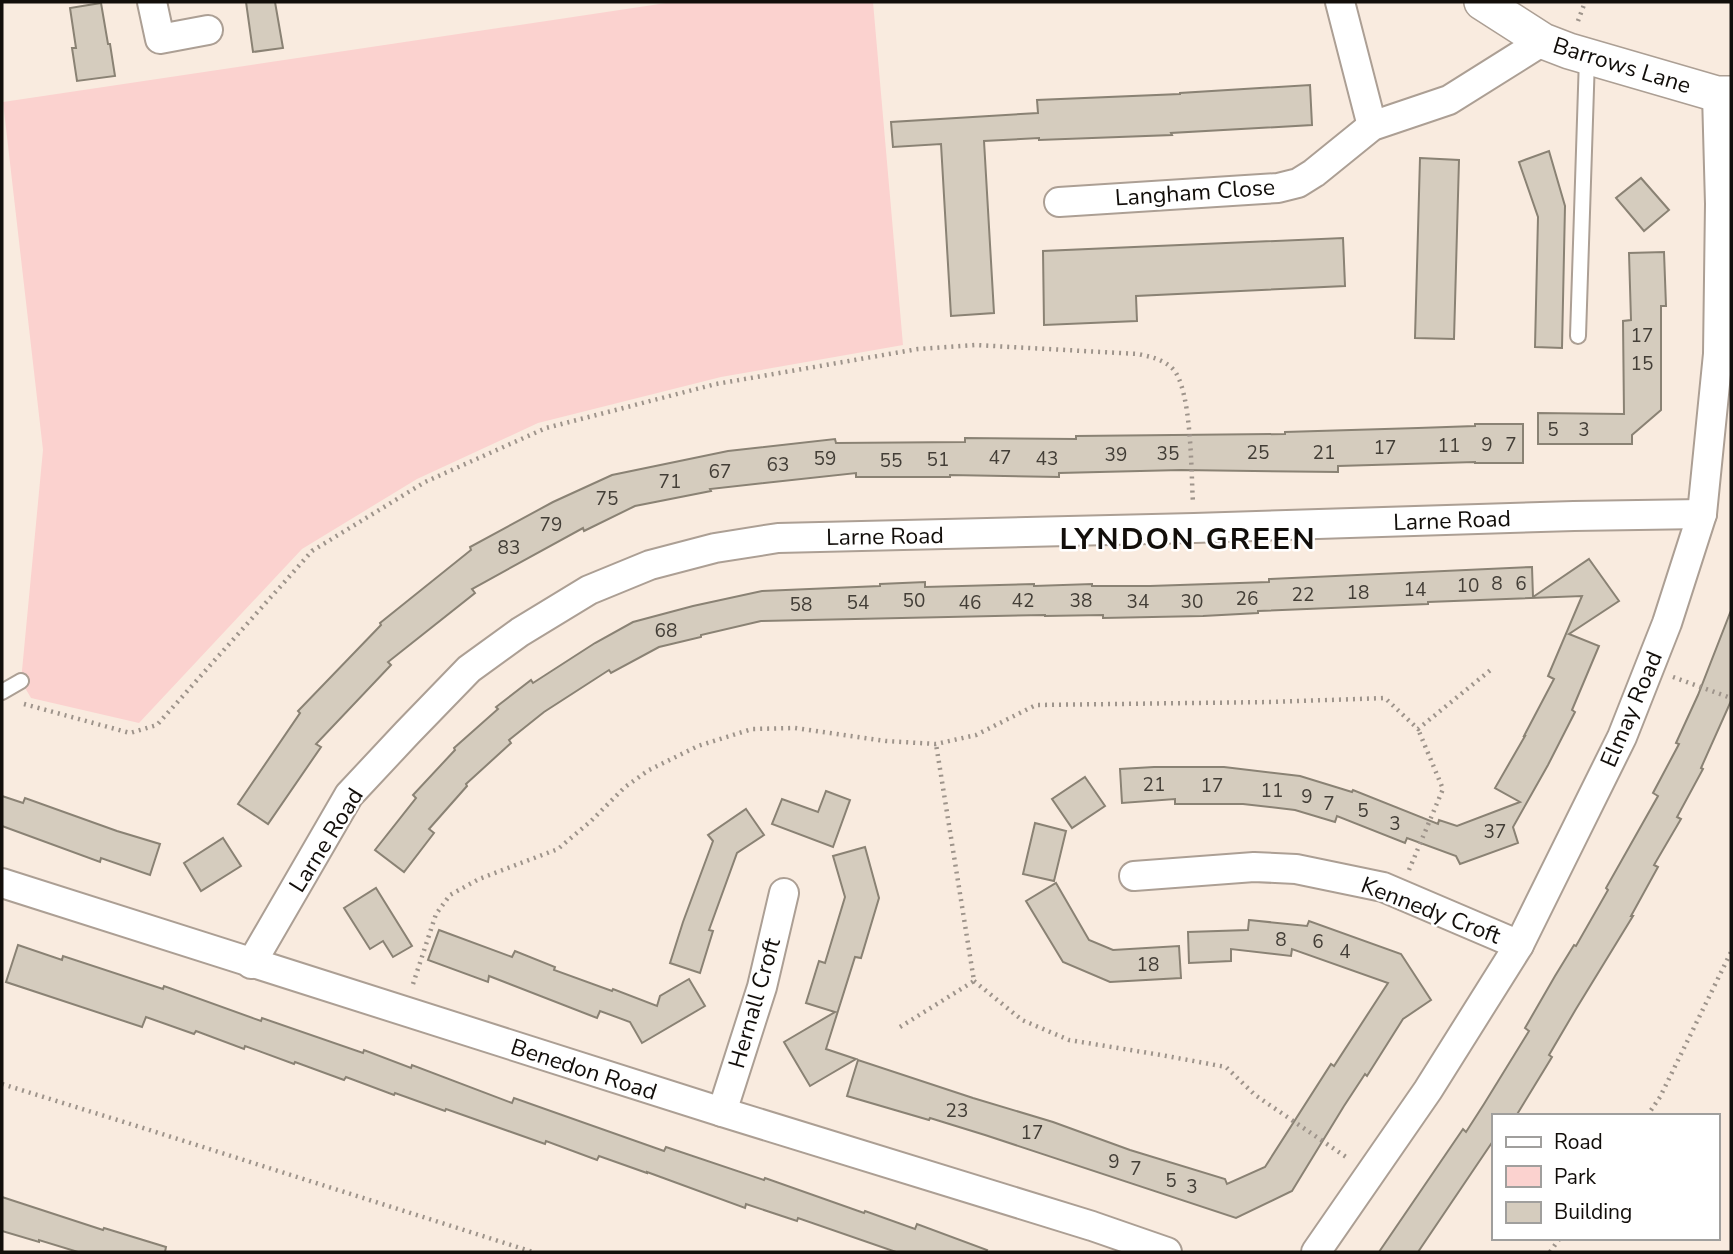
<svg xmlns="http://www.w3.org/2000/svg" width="1733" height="1254" viewBox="0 0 1733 1254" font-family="'Nunito Sans',sans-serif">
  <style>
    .green { fill: #fbd2cf }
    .building { fill: #d5ccbe; stroke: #8a8274; stroke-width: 2 }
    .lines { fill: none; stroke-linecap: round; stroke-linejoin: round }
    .service-casing { stroke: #ac9f94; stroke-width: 18 }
    .minor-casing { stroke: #ac9f94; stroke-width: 32 }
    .tertiary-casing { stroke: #ac9f94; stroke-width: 38 }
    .path { stroke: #9e948b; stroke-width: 4.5; stroke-dasharray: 2 5; stroke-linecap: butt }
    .service { stroke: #fff; stroke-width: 14 }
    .minor { stroke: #fff; stroke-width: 28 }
    .tertiary { stroke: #fff; stroke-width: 35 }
    .labels { text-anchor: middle; stroke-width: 5; stroke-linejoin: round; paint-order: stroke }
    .number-label { font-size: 19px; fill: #433e37 }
    .street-label { font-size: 23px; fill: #120e0a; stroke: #fff }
    .district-label { font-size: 30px; font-weight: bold; letter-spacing: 2px; fill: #120e0a; stroke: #fff }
  </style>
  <rect width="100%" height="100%" fill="#f9ebdf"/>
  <path class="green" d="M673,2H873L903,345L721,377L538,423L417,479L302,549L139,723L31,698L21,681L43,450L3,102Z"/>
  <g class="building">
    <path d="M246,2H275L283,48L253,52Z"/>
    <path d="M101,3L108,44H110L115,76L77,81L72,48H76L70,8Z"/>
    <path d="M1310,85L1312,125L1171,133L1172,135L1039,140V138L984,141L994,313L951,316L941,144L893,147L891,122L1038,113L1037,100L1180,94V93Z"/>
    <path d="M1549,151L1565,206L1562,348L1535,347L1538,217L1519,162Z"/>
    <path d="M1420,158L1459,160L1454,339L1415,338Z"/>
    <path d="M1641,178L1669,210L1644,231L1616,198Z"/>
    <path d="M1343,238L1345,286L1136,296L1137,321L1044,325L1043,251Z"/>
    <path d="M1664,252L1666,306H1661V410L1632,435V444H1538V413L1624,414L1623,321L1631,320L1629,253Z"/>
    <path d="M1475,424H1523V463H1475V462L1338,466V472L1181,470L1059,473V477L950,475V477H856V473L710,489L711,491L635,506L584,531L583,528L472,589L475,593L388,662L391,665L316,744L321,747L268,824L238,804L300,713L298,711L381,625L380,623L471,550L470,547L553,502L612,475L728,451L835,439L836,443L965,442V438L1076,439V436L1285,434V432L1418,428L1475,426Z"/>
    <path d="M1589,559L1619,601L1569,634L1599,646L1572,710L1575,712L1548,765L1513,827L1518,843L1460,864L1456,856L1407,838L1405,843L1337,816L1335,822L1295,810L1243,804H1175V799L1122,803L1120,769L1154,767H1224L1300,776L1352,792L1353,790L1438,824L1439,820L1457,826L1520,802L1495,788L1525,736H1524L1554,679L1548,676L1582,596L1428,602V604L1258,611V613L1203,616L1103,618V615L1045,616V615L761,621L701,635V637L659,647L611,673L609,670L544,712L509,740L511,743L466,784L467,786L429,829L434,833L404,872L375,850L416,798L413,795L455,750L454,748L498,709L496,707L531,680L533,683L595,643L633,622L693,606L762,591L880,586V584L925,582V587L1034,584V586L1092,584V586H1150L1269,582V579L1532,567L1533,597Z"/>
    <path d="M1730,613L1731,614V701L1701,768L1703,769L1677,817L1681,819L1654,865L1658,867L1631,916H1633L1576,1009L1549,1055L1552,1057L1516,1116H1493V1141L1418,1252H1379L1463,1129L1466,1132L1484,1104L1529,1031L1525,1028L1555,976L1574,945L1576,946L1608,890L1606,888L1658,796L1653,793L1679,744L1676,743L1698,695Z"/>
    <path d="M1085,777L1105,806L1072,828L1052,799Z"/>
    <path d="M826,791L850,800L833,847L772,824L782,799L818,812Z"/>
    <path d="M2,796L23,803L25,798L117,831L160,844L150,875L101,858L100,862L2,826Z"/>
    <path d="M746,809L764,835L737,853L709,930L713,931L700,973L670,963L683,922L713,841L708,835Z"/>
    <path d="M1035,823L1066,831L1054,881L1023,874Z"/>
    <path d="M223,838L241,866L201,891L184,863Z"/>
    <path d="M865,847L879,898L861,958L855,957L826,1049L856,1059L810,1086L784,1042L835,1012L806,1003L819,961L825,963L845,897L833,856Z"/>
    <path d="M1056,883L1089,940L1113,950L1179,946L1181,978L1110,982L1063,962L1026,901Z"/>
    <path d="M376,888L412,946L393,957L383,941L370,949L344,908Z"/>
    <path d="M1249,920L1307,926L1309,921L1401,954L1431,1000L1403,1019L1367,1076L1365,1074L1344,1106L1292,1191L1236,1218L985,1135L930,1118L929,1120L847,1096L858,1060L973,1098L1053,1122L1130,1150L1225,1179L1227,1184L1265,1167L1331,1064L1334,1066L1388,983L1292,949L1291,956L1231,949V961L1189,963L1188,932L1248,930Z"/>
    <path d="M439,930L512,957L515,951L555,967L554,970L612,991L613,989L657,1006L660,996L689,979L705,1006L642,1043L630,1022L600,1011L597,1018L489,976L488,982L428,960Z"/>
    <path d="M18,945L62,960L63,956L163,989L164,986L261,1021L262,1018L363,1053L364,1050L411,1068L412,1065L512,1103L514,1098L664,1151L666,1147L764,1180L765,1178L864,1213L865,1211L915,1229L917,1224L987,1250L986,1252H896L798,1218L797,1221L746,1204L745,1208L647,1172V1173L599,1156L597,1160L546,1141L545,1144L446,1109L445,1111L395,1093L394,1095L346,1077L344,1080L295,1062L294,1064L245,1046L244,1049L196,1031L194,1034L146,1017L142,1027L6,982Z"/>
    <path d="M2,1197L103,1230L104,1228L166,1247L165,1252H78L39,1240V1242L2,1231Z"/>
  </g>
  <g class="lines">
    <g class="service-casing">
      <g id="service">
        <path d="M1578,336L1587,58"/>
        <path d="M2,692L21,681"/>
      </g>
    </g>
    <g class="minor-casing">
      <g id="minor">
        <path d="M152,2L160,39L208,30"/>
        <path d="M1340,2L1372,126"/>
        <path d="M1059,202L1278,188L1298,183L1314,173L1372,126L1449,100L1543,41"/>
        <path d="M1134,876L1254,867L1296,869L1383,887L1519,945"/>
        <path d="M2,883L722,1112L1092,1226L1167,1252"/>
        <path d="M251,964L349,795L407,733L469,669L520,632L589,590L650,565L715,548L778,538L1194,528L1574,516L1702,514"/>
        <path d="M722,1112L762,987L784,893"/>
        <path d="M1316,1252L1428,1090L1519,945L1622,737L1667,623L1702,514L1718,354L1720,204L1717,94"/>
      </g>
    </g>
    <g class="tertiary-casing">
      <path id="tertiary" d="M1482,2L1543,41L1569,51L1717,94H1731"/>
    </g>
    <g class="path">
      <path d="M1578,21L1585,2"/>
      <path d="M1673,677L1731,698"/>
      <path d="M24,704L130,733L157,725L312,551L425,482L546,428L716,384L918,349L975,345L1138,354C1151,357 1163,359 1173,369C1192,390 1191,473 1193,503"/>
      <path d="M1409,870L1443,789L1418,729"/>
      <path d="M974,981L1022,1020L1069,1040L1161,1055L1226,1067L1255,1095L1349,1159"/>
      <path d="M413,984L436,914L450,895L479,879L558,849L591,821L625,787L649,770L698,746L752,729L795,728L886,741L936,744L976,735L1036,705L1272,702L1385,698L1418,729L1493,668"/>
      <path d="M900,1027L974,981L936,744"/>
      <path d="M2,1084L140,1127L533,1252"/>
      <path d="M1647,1116L1660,1097L1731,952"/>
      <path d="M1550,1252L1560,1238"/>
    </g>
    <use href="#service" class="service"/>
    <use href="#minor" class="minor"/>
    <use href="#tertiary" class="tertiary"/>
  </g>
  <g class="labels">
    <g class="number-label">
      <text x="1642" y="342">17</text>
      <text x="1642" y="370">15</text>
      <text x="1553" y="436">5</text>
      <text x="1584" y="436">3</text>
      <text x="1487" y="451">9</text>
      <text x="1511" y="451">7</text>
      <text x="1449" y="452">11</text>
      <text x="1385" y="454">17</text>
      <text x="1258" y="459">25</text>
      <text x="1324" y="459">21</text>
      <text x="1168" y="460">35</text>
      <text x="1116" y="461">39</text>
      <text x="1000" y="464">47</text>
      <text x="825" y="465">59</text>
      <text x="1047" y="465">43</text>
      <text x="938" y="466">51</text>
      <text x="891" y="467">55</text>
      <text x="778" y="471">63</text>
      <text x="720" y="478">67</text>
      <text x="670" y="488">71</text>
      <text x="607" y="505">75</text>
      <text x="551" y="531">79</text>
      <text x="509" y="554">83</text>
      <text x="1497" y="590">8</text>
      <text x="1521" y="590">6</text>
      <text x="1468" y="592">10</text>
      <text x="1415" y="596">14</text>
      <text x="1358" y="599">18</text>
      <text x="1303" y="601">22</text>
      <text x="1247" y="605">26</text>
      <text x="914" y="607">50</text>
      <text x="1023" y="607">42</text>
      <text x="1081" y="607">38</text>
      <text x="1138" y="608">34</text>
      <text x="1192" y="608">30</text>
      <text x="858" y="609">54</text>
      <text x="970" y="609">46</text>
      <text x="801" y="611">58</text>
      <text x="666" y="637">68</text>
      <text x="1154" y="791">21</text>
      <text x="1212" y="792">17</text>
      <text x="1272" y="797">11</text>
      <text x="1307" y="803">9</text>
      <text x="1329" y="810">7</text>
      <text x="1363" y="817">5</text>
      <text x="1395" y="830">3</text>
      <text x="1495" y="838">37</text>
      <text x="1281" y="946">8</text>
      <text x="1318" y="948">6</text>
      <text x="1345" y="958">4</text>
      <text x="1148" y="971">18</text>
      <text x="957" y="1117">23</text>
      <text x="1032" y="1139">17</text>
      <text x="1114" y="1168">9</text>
      <text x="1136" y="1175">7</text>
      <text x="1171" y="1187">5</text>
      <text x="1192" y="1193">3</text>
    </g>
    <g class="street-label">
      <text transform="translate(1622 65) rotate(17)" y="8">Barrows Lane</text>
      <text transform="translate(1195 192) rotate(-4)" y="8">Langham Close</text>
      <text transform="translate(1452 520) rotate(-2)" y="8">Larne Road</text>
      <text transform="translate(885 536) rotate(-1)" y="8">Larne Road</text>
      <text transform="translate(1631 709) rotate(-67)" y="8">Elmay Road</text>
      <text transform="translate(326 840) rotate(-58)" y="8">Larne Road</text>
      <text transform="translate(1431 910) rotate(21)" y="8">Kennedy Croft</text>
      <text transform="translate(754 1003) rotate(-74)" y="8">Hernall Croft</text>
      <text transform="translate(584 1069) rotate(18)" y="8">Benedon Road</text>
    </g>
    <g class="district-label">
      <text x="1188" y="549">LYNDON GREEN</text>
    </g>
  </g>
  <rect width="1733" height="1254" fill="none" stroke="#120e0a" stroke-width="7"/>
  <rect x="1492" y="1114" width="228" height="126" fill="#ffffff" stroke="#a09f9d" stroke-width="2"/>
  <rect x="1506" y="1137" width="35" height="10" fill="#ffffff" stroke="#a09f9d" stroke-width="2"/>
  <text x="1554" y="1149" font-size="21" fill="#120e0a">Road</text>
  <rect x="1506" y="1166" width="35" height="21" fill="#fbd2cf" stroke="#a09f9d" stroke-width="2"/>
  <text x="1554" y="1184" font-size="21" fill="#120e0a">Park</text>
  <rect x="1506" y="1202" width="35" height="21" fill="#d5ccbe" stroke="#a09f9d" stroke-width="2"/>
  <text x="1554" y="1219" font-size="21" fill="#120e0a">Building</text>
</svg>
